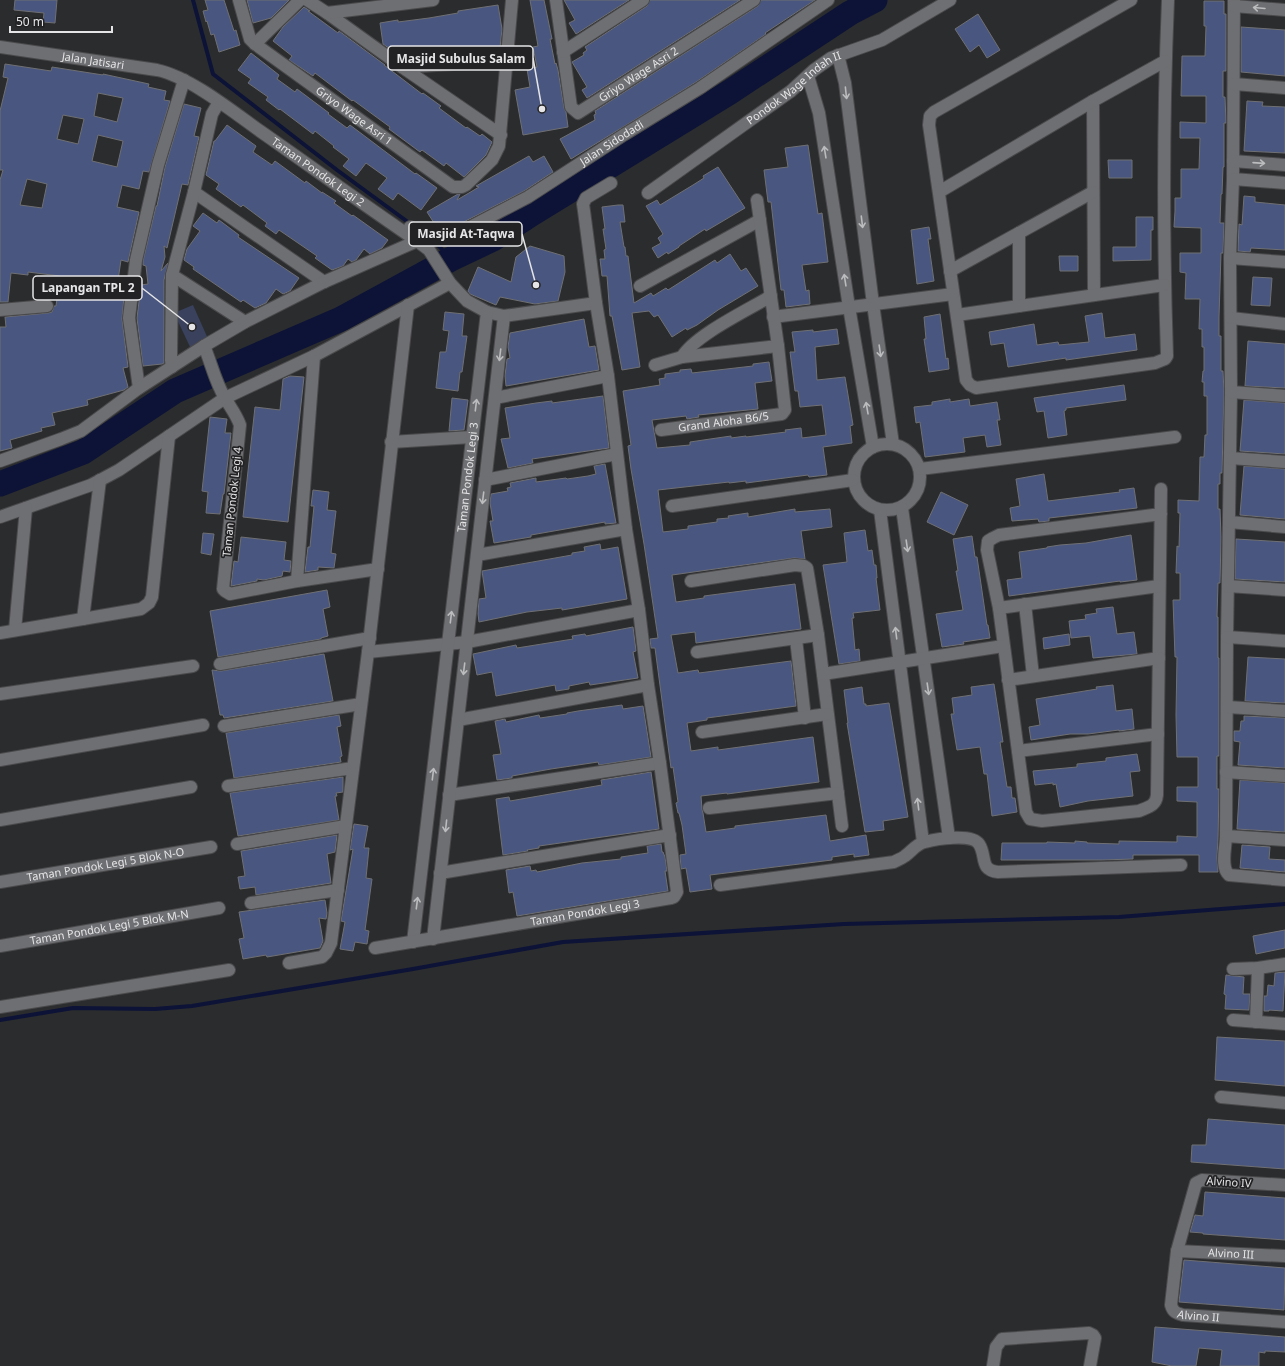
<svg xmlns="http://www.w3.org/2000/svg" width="1285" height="1366" viewBox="0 0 1285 1366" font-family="'Noto Sans',sans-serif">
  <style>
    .green { fill: #39415c }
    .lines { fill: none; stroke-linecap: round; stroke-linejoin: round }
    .stream { stroke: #0c1337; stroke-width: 4 }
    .river { stroke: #0c1337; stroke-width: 25 }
    .building { fill: #49567f; stroke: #6f7073; fill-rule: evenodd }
    .street-casing { stroke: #4a4a4c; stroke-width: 14 }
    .street { stroke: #6e6f72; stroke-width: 12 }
    .oneway { stroke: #bbbcbe }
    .labels { text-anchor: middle; stroke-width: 3.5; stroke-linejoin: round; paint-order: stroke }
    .street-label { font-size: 11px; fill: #e5e5e7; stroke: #222224 }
    .leader { fill: none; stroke: #e5e5e7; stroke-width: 1.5 }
    .callout-dot { fill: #e5e5e7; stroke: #222224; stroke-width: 1.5 }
    .callout { fill: #222224; stroke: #e5e5e7; stroke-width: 1.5 }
    .callout-label { font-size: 12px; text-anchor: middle; font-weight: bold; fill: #e5e5e7 }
  </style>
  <rect width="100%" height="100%" fill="#2b2c2e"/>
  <path class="green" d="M193,305L209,341L191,349L174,313Z"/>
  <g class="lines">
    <g class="stream">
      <path d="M193,0L213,74L337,170L412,225"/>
      <path d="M435,242L451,259"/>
      <path d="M0,1020L73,1008L155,1009L192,1006L413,969L563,942L844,924L1119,917L1285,904"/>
    </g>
    <path class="river" d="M0,484L83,452L175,391L341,319L451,259L493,239L533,213L730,92L850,13L875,0"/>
  </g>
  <g class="building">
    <path d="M15,0H57L55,23L43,22L44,13L14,10Z"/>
    <path d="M205,0H224L234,31L236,30L240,45L219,52L214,34L211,35L207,21L206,22L203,11L208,10Z"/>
    <path d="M247,0H289L271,18L253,23Z"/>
    <path d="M530,0H544L552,39H550L555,64L556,63L558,70L564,108L566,112L568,127L523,135L515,90L530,87L527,69L537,67L533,47L538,46Z"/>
    <path d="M564,0H629L576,34L569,23L575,20Z"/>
    <path d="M650,0H740L587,98L582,90L587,87L572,62L584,55L583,53L587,50L585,47L647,6Z"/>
    <path d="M761,0H815L765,33L766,34L696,82L571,159L560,139L595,120L594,115L596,114L595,111L758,6Z"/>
    <path d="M1204,1H1224V14H1226V71H1223V97H1225L1226,123H1224V167H1223L1222,194H1221L1220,223H1224L1223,253H1221L1219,317V336H1221V371H1223L1224,392L1222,473H1220V484H1218V509H1220L1221,538L1220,583H1218L1217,617H1218V658H1219V756H1217V789H1219L1218,840L1217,857L1218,872H1199V855H1133V859L1102,860H1001L1002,843H1047V842L1075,843V841L1087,842V843L1119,844V841L1177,842V836L1197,837V802L1177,801V787H1198V757H1177L1176,715L1177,657H1175L1173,600H1180V573H1176L1177,546L1179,547L1180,513H1178V500L1199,501L1200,457H1204L1205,435H1207V396H1204V382H1202L1203,371H1204V347H1202V329H1199L1200,299H1185L1186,273L1180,272V253H1201V228L1174,227L1175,211V198H1181V169H1199L1200,138H1180V122L1206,123V96H1181L1182,56H1205L1206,26H1204Z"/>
    <path d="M498,5L502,29L500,48L468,56H461V55L451,57L404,59L383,44L380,23L398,20V22L429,18L458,13V11Z"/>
    <path d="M304,7L310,11H308L338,33L339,31L385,65H384L422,94L423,93L441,106L439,108L466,128L467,127L480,136L482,134L492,142L486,155L464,177L446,163L444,166L422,150L420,152L389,129L390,127L364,108L353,100L352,101L315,73L313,76L289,60L292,56L273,41L283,27Z"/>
    <path d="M978,14L1000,50L987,58L979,45L970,52L955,29Z"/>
    <path d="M1241,27L1285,30V76L1241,72Z"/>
    <path d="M251,53L279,75L277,79L295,92L297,89L329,113L328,114L347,128L350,125L415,174L416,173L437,188L421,210L398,193L393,200L378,189L387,178L366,163L356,176L343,166L349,159L333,147L334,146L315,131L313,134L280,109L279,110L266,100L268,97L248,83L251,79L238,70Z"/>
    <path d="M5,64L51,71L52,67L103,75V74L149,84L148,87L166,91L164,100L170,101L149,172L143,171L139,189L122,185L117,207L139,212L128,262L121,260L117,287L125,286L122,319L128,367L123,368L128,387L124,390L87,400L88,405L52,413L55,425L41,428L42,431L10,440L12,448L0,451V327H6L5,317L48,313L52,312L54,306H56L60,276L28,272V275L11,273L8,302H0V180L3,170H0V111L8,78L3,77ZM98,93L123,98L117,122L94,116ZM63,115L84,119L78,144L57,139ZM98,135L123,141L117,167L92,161ZM27,179L47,184L42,208L20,205Z"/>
    <path d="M1247,101L1263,102L1262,106L1285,107V153L1244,151Z"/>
    <path d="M184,104L201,108L194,136L199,137L188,185L182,184L167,248L164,246L165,257L161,271L168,263L164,280V363L162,364L143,366L137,318L141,285L148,284L146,266L143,265V261L156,206H157L165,167Z"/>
    <path d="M227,125L256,146L253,152L272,165L275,161L305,183L306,181L322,193V192L336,201L334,203L352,216L353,215L388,240L382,248L370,254L364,249L356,260L352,262L348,259L343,266L332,270L315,258L317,256L279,230L276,234L265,226L267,223L243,205L241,207L216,189L219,184L206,175L214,141H215Z"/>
    <path d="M808,145L818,214L822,213L828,262L802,265L806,291L809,290L810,304L786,307L784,290H781L771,202H768L764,170L788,167L785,148Z"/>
    <path d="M529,156L533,162L544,156L553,172L524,191L448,230L444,222L436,226L427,212L458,194H460L457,200L479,187L476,186Z"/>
    <path d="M1108,160H1132V178H1109Z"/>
    <path d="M718,167L745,208L706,231L705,229L679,246V247L668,254L667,252L658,258L652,248L661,243L658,238L663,234L646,206L657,200L660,205L693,185L704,178L703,176Z"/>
    <path d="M1244,196L1255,197V202L1285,205V250L1251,248L1250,252L1238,251L1239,224L1242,225Z"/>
    <path d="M618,205H623L625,222H620L624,247H625L626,256H628L634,303L651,293L653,296L666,288L668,290L715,260L717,263L730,254L741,271L746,268L758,286L718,310L697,325L687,330L686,328L672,337L658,315L654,317L649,311L632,313L640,367L622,370L612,316H610L607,276H602L600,259H605L604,250L606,249L603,229H605L602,207Z"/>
    <path d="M203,213L217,223L219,220L239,235L238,237L299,278L290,291L283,294L276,289L266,303L255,308L243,300L241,302L193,269L194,267L184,260L187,249L200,231L193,226Z"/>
    <path d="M1136,217H1153V230H1151V260L1113,261V247H1136Z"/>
    <path d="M929,227L931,239H928L934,281L917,284L911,230Z"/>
    <path d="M530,246L564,256L565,272L558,301L535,304L500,297L496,305L470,294L468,291L478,267L511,282L516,257Z"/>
    <path d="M1059,256H1078V271H1060Z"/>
    <path d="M1253,277L1272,278L1270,306L1251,305Z"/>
    <path d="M445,312L464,314L462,336H467L462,372H460L458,391L436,388L440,352H446L449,331L443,330Z"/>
    <path d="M1102,313L1105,338L1135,334L1137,350L1066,360V358L1008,367L1004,343L991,345L989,332L1034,324L1037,345L1058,342L1059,345L1089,342L1085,316Z"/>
    <path d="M940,314L946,359L948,358L949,369L929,372L924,339H926L924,317Z"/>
    <path d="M584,319L589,347L595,346L599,370L506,386L505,376L507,359L510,358L508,347L510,333Z"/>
    <path d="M837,329L839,344L815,347L817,380L845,377L853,425L850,426L852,443L823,447L827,475L809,477L808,475L746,483V481L729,483V482L658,490L663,532L688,529V526L717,522V519L729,518L728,516L748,513V517L795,509V512L830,509L832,527L801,531L805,559L794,558L672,575L676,602L704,598V596L795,584L801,629L696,643L695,632L671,635L678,673L698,670L699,673L791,661L796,706L707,718V720L687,723L691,751L718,747V750L813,737L819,782L727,794V793L701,796L702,809L703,813L706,832L735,828V826L826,815L830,841L866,835L869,855L854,857V854L832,857V860L710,875L712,889L690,892L686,868L681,869L680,855L686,854L682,825L679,813H678L676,803L678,802L673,767L671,768L655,648H651L650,639L658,638L644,544L631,469L628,446L631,445L623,391L660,385L659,379L665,378V374L680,372V370L691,369L692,373L709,371L753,366V364L769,362L772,381L755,383L758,409L698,415L699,417L687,419L686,416L652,420L657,448L690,445V442L717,438L731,436V438L746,436V437L786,432L785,430L801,428L802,438L826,435L822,405L800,407L798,391H795L790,352H795L792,332L813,330V332Z"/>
    <path d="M1248,341L1285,344V388L1245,386Z"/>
    <path d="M290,376L304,377L288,522L243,517L255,407L280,410L283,379Z"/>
    <path d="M1124,385L1126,400L1066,408V410L1064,411L1067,435L1048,438L1044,411L1037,412L1034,398Z"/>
    <path d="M603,396L609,448L532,459L533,463L508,468L501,439L510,438L505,408L536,403L552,401V403Z"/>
    <path d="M452,398L468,400L464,430L449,431Z"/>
    <path d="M950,399V402L969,399L970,406L997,402L1000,420H997L1001,445L987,447L985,435L963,438L965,452L925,457L920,422L916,423L914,407L932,405V402Z"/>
    <path d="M1244,400L1285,403V454L1240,451Z"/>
    <path d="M210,417L227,419L225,433H231L224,494H223L220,514L206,513L208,492L202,491Z"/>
    <path d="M605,464L616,523L605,524V522L531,535V537L494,543L490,521H493L490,503L491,494L508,491L507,488L511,487L510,483L536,478V482L566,478L567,479L588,476L596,474L594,466Z"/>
    <path d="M1244,466L1285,469V519L1240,515Z"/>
    <path d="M1044,474L1048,501L1120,492L1119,490L1134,488L1137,508L1049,518V521L1039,522L1038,519L1012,521L1010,508L1020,506L1016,479Z"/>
    <path d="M313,490L329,492L327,510L336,511L331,553L336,554L334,568L318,567V570L305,572L308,547H310L314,506H311Z"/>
    <path d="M941,492L968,505L954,535L927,522Z"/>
    <path d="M865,530L868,551L872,550L874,565H876L877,578H876L880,610L853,613L854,618H852L855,650L859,649L860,661L839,664L823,565L847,562L844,533Z"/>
    <path d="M203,533L214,534L211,555L201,553Z"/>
    <path d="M1131,535L1137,580L1120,582V581L1009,596L1007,580L1022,578L1019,552L1047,548V547L1060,545L1086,543Z"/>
    <path d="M972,536L975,557H977L987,625H988L990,638L963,642L964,644L942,647L936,614L963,610L956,571H958L953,539Z"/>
    <path d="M241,537L286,542L284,560L291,561L290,572L283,571L282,576L264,580L257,579V581L231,586L234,561L238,562Z"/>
    <path d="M1236,539L1285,542V582L1235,579Z"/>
    <path d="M600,544L601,550L618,547L627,599L562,610V608L527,612L479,622L478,614L479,599L486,598L482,571L572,555V553L585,551L584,547Z"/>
    <path d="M327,590L330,607L323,609L328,636L321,638V639L218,657L210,611Z"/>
    <path d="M1113,607L1117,634L1134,632L1137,654L1093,658L1090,636L1071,638L1069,621L1086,619L1085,615L1097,613L1096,609Z"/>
    <path d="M633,627L636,651L633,652L638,678L590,685L589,682L569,686V689L556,691L555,685L496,696L492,672L477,675L473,654L516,645L517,648L573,639L572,636L585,634L586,636Z"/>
    <path d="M1069,634L1070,645L1044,649L1043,638Z"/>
    <path d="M324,654L333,701L224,718L223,715H220L212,670L221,671Z"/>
    <path d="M1248,657L1285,659V703L1245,701Z"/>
    <path d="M994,684L1003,742H1000L1007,787H1011L1012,798H1015L1017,812L992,816L987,774H984L980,747L957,750L951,714H954L952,698L972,695L971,687Z"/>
    <path d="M1113,685L1116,711L1132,709L1134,729L1119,731V730L1088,734H1070L1031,740L1029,727L1040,725L1036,699L1097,689L1096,687Z"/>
    <path d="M862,687L864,704H866V706L889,703L908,817L883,821L884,830L865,832L847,723H848L844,690Z"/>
    <path d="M622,705L623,709L643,706L651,757L599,765L598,762L551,769L512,776V778L497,780L493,755L501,754L495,721L505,719L506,722L539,715L540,718L567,714V713L578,711Z"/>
    <path d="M339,715L341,726L337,727L342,756L340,757L341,762L234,778L226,733Z"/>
    <path d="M1244,716L1285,718V768L1238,765L1240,742L1234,741V731H1240L1241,721H1244Z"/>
    <path d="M1137,754L1140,771L1130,772L1133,796L1088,801L1060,807L1056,784L1053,785V783L1035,785L1033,771L1077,767V764L1106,761V758Z"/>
    <path d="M651,772L659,829L539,846V848L527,850L528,851L503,855L496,799L509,797L510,801L602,785L601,780Z"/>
    <path d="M343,777V792L336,793L337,796H335L339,820L238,836L230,793Z"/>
    <path d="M1240,780L1285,783V832L1237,829Z"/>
    <path d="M354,824L368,826L364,848H369L366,878L372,879L365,930L369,931L367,944L355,942L353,951L340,949L345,922L341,921L353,849L350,850Z"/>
    <path d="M337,835L335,852L327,854L331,883L256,895L255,887L240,889L238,877L245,876L241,851Z"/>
    <path d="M661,844L662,852H663L665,857L667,871H665L668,891L517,916L513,892L509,893L506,870L530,866L531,871L536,870L537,872L582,863L621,859V857L648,853L647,846Z"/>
    <path d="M1242,845L1270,847L1269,859L1285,860V872L1240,868Z"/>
    <path d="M325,900L327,913L326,919L319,918L323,941L320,948L267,957L266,955L243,959L239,939L244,938L239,912Z"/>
    <path d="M1285,930V948L1256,954L1253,936Z"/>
    <path d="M1285,972L1283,1011L1269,1010V1011H1264V996H1267L1268,985L1274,986L1275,973Z"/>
    <path d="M1226,975L1244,977L1243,994H1250L1249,1010L1225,1009L1226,995L1224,994Z"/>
    <path d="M1217,1037L1285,1041V1086L1215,1080Z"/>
    <path d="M1208,1119L1285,1125V1169L1191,1162L1192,1145H1206Z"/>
    <path d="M1205,1192L1285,1198V1240L1203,1234V1233L1190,1232L1195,1215L1203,1216Z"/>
    <path d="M1184,1260L1285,1268L1284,1310L1179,1302Z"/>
    <path d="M1155,1327L1285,1337V1352L1265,1351V1353L1259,1352V1366H1220L1222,1350L1199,1348L1196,1366H1172L1152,1362Z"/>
  </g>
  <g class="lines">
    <g class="street-casing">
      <g id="street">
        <path id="s1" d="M239,0L250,39L255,44L453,187H462L466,185L492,160L499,146L512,0"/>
        <path d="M307,0L327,13L402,67L501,135"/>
        <path id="s2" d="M556,0L571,107L578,113L754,0"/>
        <path d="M1131,0L934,112L930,116L929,125L966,380L970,385L976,388L1155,363L1165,359L1167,356C1163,237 1163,118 1168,0"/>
        <path d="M1234,0L1233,179L1230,258L1231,392L1227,637L1226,836C1226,847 1220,867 1229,875L1285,880"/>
        <path d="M1234,6L1285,10"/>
        <path d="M327,13L433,0"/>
        <path d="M255,44L300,0"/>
        <path id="s3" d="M0,47L157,70C190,77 232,111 260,131C313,168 364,205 417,241L429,250L450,283L467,301L487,312L504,316L596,303"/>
        <path d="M563,52L643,0"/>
        <path d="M838,55L845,83L873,304L893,444"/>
        <path d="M402,67L506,61"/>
        <path d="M808,76L819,113L849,307L873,447"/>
        <path d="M1234,84L1285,88"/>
        <path d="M1093,101L1094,295"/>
        <path d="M1233,161L1285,165"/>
        <path d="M1233,179L1285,183"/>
        <path d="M194,192L324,282"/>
        <path d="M939,192L1093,101L1165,61"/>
        <path id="s4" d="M648,193L791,91L814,70L831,58L882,40L950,0"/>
        <path id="s5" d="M410,227L428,238L447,239L528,197L625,134L700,88L828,0"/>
        <path d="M1230,258L1285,262"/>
        <path d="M950,271L1093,192"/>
        <path d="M172,275L245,322"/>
        <path d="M640,286L760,220"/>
        <path d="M1019,306V233"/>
        <path d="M0,310L47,306"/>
        <path d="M957,315L1164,285"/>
        <path d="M773,317L953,294"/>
        <path d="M1231,318L1285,324"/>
        <path d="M204,346C211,362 215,382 225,398C230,407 236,414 240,425L223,589L225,591L230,594L297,581L378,569"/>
        <path d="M682,357C695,335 748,310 771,296"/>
        <path d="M655,365L682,357L778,346"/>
        <path d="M172,367L171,360L172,275L194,192L212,114L219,102"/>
        <path d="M139,388L129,318L136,260L158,165L184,80"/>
        <path d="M1231,392L1285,396"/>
        <path d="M495,398L608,376"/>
        <path id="s6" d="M661,430L782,414L785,410L778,346L757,200"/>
        <path d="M391,442L472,437"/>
        <circle cx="887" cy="477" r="33"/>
        <path d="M1230,458L1285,462"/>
        <path d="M0,461L61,439L81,431L139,388L204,346L245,322L324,282L417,241"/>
        <path d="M920,469L1175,437"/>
        <path d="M485,480L617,454"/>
        <path d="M1161,489L1157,795C1156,806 1148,807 1139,811L1042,821L1030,819L1026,812L999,608L987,550L988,541L993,538L999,535L1161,514"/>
        <path d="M672,506L853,480"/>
        <path d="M902,508L949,838"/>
        <path d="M880,510L923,842"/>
        <path d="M0,517L91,485L119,470L225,398L314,356L450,283"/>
        <path d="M1229,522L1285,527"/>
        <path d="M477,555L626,529"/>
        <path d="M297,581L314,356"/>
        <path d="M691,581L795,565L804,566L807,568L818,635L842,826"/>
        <path d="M1228,586L1285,590"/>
        <path d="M1025,604L1033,676"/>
        <path d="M999,608L1159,586"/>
        <path d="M83,619L100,480"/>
        <path d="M15,630L26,508"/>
        <path d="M0,633L141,609L149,603L152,597L169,436"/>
        <path d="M1227,637L1285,641"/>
        <path d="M796,639L805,718"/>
        <path d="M368,652L467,642L639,610"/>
        <path d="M697,652L818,635"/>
        <path d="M220,664L370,638"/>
        <path d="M823,674L1003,646"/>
        <path d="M1008,680L1159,658"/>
        <path d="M0,694L193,666"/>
        <path d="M1228,707L1285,711"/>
        <path d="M458,720L648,685"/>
        <path d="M224,726L361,704"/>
        <path d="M702,732L827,714"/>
        <path d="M1018,751L1158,734"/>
        <path d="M0,760L203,725"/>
        <path d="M1226,772L1285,776"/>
        <path d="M228,786L353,768"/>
        <path d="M449,795L660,763"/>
        <path d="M709,808L838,793"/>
        <path d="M0,820L191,787"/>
        <path d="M1226,836L1285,840"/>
        <path d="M237,844L346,826"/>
        <path d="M440,873L670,835"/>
        <path id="s7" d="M0,882L211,847"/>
        <path d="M720,885L894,862C897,860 901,859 905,856C912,851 916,844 925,842C936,839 972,833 979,844C987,856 979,870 998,872L1181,865"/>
        <path d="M251,903L338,890"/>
        <path d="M433,939L504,316"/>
        <path id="s8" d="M413,942L487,312"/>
        <path id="s9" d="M0,946L219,908"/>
        <path id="s10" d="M375,948L671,898L674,897L677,892L660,763L648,685L639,610L626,529L608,376L596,303L584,211L583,204L586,198L611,183"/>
        <path d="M289,963L322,957L326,953L331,943L368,652L408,305"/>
        <path d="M1233,969L1258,968L1285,964"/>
        <path d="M0,1007L229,970"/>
        <path d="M1233,1020L1285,1024"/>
        <path d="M1256,1022L1258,968"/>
        <path d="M1221,1097L1285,1103"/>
        <path id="s11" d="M1285,1185L1202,1180L1196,1183L1177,1251L1171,1305C1173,1312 1176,1313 1183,1315L1285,1322"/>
        <path id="s12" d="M1177,1251L1285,1256"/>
        <path d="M993,1366L996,1347L1002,1339L1089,1333L1093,1335L1095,1338L1090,1366"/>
      </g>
    </g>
    <use href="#street" class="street"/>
  </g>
  <defs><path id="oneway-shaft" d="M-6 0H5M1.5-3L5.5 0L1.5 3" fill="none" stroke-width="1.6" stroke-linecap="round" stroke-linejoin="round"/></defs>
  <g class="oneway">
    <use href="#oneway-shaft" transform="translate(1259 8) rotate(-175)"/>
    <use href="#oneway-shaft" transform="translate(846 93) rotate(84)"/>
    <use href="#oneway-shaft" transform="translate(825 152) rotate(-99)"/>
    <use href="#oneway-shaft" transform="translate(1259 163) rotate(4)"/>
    <use href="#oneway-shaft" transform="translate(862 222) rotate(83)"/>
    <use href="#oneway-shaft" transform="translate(845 280) rotate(-99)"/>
    <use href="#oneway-shaft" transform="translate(880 351) rotate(82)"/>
    <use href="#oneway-shaft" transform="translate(500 355) rotate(97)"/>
    <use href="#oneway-shaft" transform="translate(476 405) rotate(-83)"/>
    <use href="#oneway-shaft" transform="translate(867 408) rotate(-100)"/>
    <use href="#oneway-shaft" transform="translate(483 498) rotate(97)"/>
    <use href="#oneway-shaft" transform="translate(907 546) rotate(82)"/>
    <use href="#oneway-shaft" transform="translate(451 617) rotate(-83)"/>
    <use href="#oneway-shaft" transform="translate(896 633) rotate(-97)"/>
    <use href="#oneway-shaft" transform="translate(464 669) rotate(97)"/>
    <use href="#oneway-shaft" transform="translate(928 689) rotate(82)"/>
    <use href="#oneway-shaft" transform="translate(433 774) rotate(-83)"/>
    <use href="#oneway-shaft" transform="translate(918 804) rotate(-97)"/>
    <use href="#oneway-shaft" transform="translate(446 826) rotate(96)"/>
    <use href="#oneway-shaft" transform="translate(417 903) rotate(-83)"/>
  </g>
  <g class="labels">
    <g class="street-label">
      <text dy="4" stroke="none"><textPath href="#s3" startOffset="94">Jalan Jatisari</textPath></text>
      <text dy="4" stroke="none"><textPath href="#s2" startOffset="189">Griyo Wage Asri 2</textPath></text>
      <text dy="4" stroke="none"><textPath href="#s4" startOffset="180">Pondok Wage Indah II</textPath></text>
      <text dy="4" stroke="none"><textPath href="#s1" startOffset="170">Griyo Wage Asri 1</textPath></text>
      <text dy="4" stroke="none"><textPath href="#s5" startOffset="231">Jalan Sidodadi</textPath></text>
      <text dy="4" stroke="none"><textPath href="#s3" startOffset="350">Taman Pondok Legi 2</textPath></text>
      <text dy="4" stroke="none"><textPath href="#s6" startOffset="63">Grand Aloha B6/5</textPath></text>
      <text dy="4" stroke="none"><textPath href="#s8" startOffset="468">Taman Pondok Legi 3</textPath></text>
      <text transform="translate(232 502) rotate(-84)" y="4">Taman Pondok Legi 4</text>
      <text dy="4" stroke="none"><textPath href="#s7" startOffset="107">Taman Pondok Legi 5 Blok N-O</textPath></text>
      <text dy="4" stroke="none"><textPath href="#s10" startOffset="213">Taman Pondok Legi 3</textPath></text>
      <text dy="4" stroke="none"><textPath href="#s9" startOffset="111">Taman Pondok Legi 5 Blok M-N</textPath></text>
      <text transform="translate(1229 1182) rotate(4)" y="4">Alvino IV</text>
      <text dy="4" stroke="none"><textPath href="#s12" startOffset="54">Alvino III</textPath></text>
      <text dy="4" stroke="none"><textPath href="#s11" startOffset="247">Alvino II</textPath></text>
    </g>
  </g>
  <path class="leader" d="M542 109L533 58M536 285L522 234M192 327L142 288"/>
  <g class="callout-dot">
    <circle cx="542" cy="109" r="4"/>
    <circle cx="536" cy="285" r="4"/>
    <circle cx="192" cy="327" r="4"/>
  </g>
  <g class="callout">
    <rect x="388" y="46" width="145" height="24" rx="4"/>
    <rect x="409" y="222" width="113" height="24" rx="4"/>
    <rect x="33" y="276" width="109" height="24" rx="4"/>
  </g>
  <g class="callout-label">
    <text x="461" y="63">Masjid Subulus Salam</text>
    <text x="466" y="238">Masjid At-Taqwa</text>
    <text x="88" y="292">Lapangan TPL 2</text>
  </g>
  <path d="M10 26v6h102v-6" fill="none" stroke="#e5e5e7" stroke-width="2"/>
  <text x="16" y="26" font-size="12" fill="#e5e5e7" stroke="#222224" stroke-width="3" paint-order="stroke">50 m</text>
</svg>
